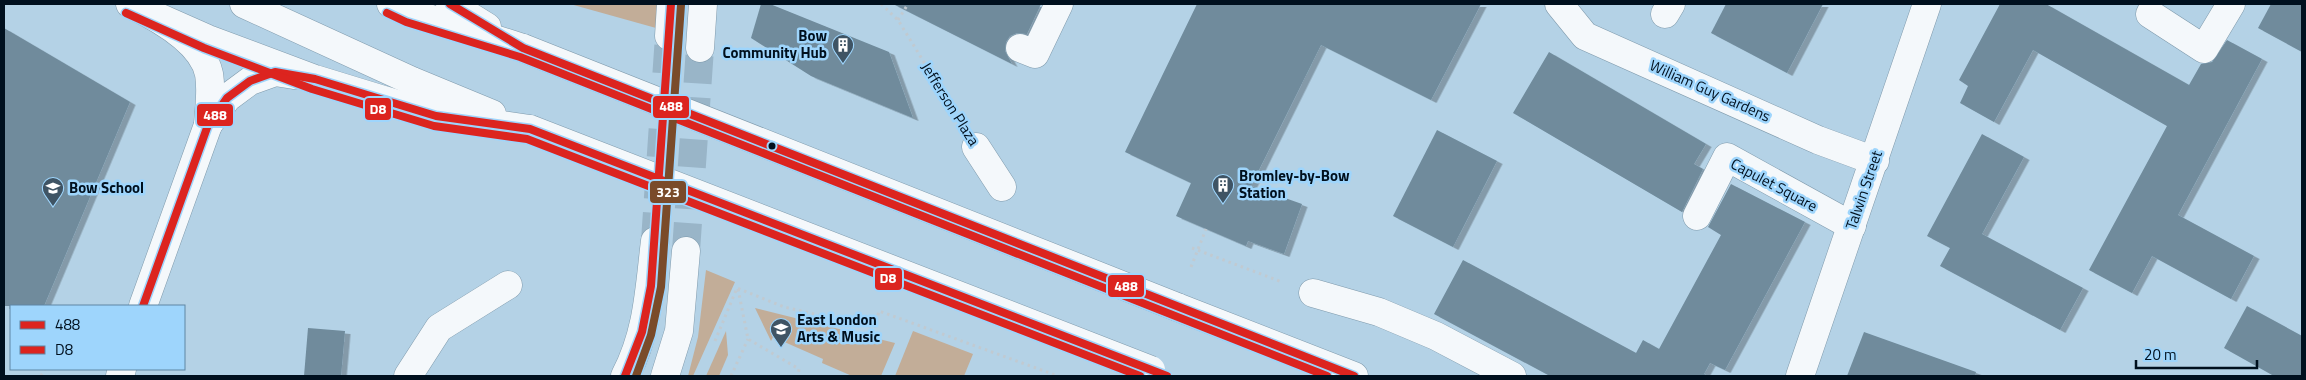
<svg xmlns="http://www.w3.org/2000/svg" width="2306" height="380" viewBox="0 0 2306 380" font-family="'Titillium Web',sans-serif">
  <style>
    .green { fill: #c2ad98 }
    .building { fill: #6f8b9c; filter: url(#shadow) }
    .lines { fill: none; stroke-linecap: round; stroke-linejoin: round }
    .minor-tunnel { stroke: #99b5c8; stroke-width: 28; stroke-dasharray: 28 14; stroke-linecap: butt }
    .minor-casing { stroke: #7f9aac; stroke-width: 29 }
    .highway-casing { stroke: #7f9aac; stroke-width: 29 }
    .path { stroke: #c1cad1; stroke-width: 3; stroke-dasharray: 2.5 4; stroke-linecap: butt }
    .minor { stroke: #f4f8fb; stroke-width: 28 }
    .highway { stroke: #f4f8fb; stroke-width: 28 }
    .highway-bridge-casing { stroke: #7f9aac; stroke-width: 29; stroke-linecap: butt }
    .highway-bridge { stroke: #f4f8fb; stroke-width: 28 }
    .bus-1-casing { stroke: #9ed5fc; stroke-width: 11 }
    .bus-2-casing { stroke: #9ed5fc; stroke-width: 11 }
    .bus-3-casing { stroke: #9ed5fc; stroke-width: 11 }
    .bus-1 { stroke: #dc241f; stroke-width: 8 }
    .bus-2 { stroke: #dc241f; stroke-width: 8 }
    .bus-3 { stroke: #7a4b2a; stroke-width: 8 }
    .bus-dot { fill: #00101e; stroke: #9ed5fc; stroke-width: 2 }
    .labels { text-anchor: middle; stroke-width: 5; stroke-linejoin: round; paint-order: stroke }
    .poi-label { font-size: 15px; font-weight: bold; fill: #00101e; stroke: #9ed5fc; text-anchor: start }
    .street-label { font-size: 15px; fill: #00101e; stroke: #9ed5fc }
    .line-badge { stroke: #9ed5fc; stroke-width: 2 }
    .badge-label { font-size: 14px; text-anchor: middle; font-weight: bold; fill: #fff }
  </style>
  <defs>
    <filter id="shadow"><feDropShadow dx="5.5" dy="3" stdDeviation="0" flood-color="#0004"/></filter>
  </defs>
  <rect width="100%" height="100%" fill="#b4d2e6"/>
  <g class="green">
    <path d="M570,4H658L656,28Z"/>
    <path d="M706,270L735,282L693,376H688L698,337Z"/>
    <path d="M755,308L895,343L881,376H852L822,363L823,359L773,337L771,341Z"/>
    <path d="M726,331L728,355L719,376H706Z"/>
    <path d="M913,331L973,354L964,376H895Z"/>
  </g>
  <g class="building">
    <path d="M761,4H770L889,52L913,118L811,76L751,38Z"/>
    <path d="M893,4H1041L1027,34L1017,33L1010,36L1006,42L1005,51L1012,64Z"/>
    <path d="M1197,4H1481L1431,100L1321,45L1251,186L1302,204L1284,254L1248,241L1246,246L1176,216L1191,183L1125,152Z"/>
    <path d="M1726,4H1823L1787,73L1711,33Z"/>
    <path d="M2000,4H2046L2189,85L2201,64L2212,62L2227,40L2262,59L2178,215L2254,256L2231,299L2152,256L2132,293L2089,270L2167,126L2033,50L1994,122L1960,103L1968,86L1959,80Z"/>
    <path d="M2271,4H2302V52L2258,28Z"/>
    <path d="M4,28L130,102L44,306H4Z"/>
    <path d="M1549,52L1706,144L1694,164L1703,169L1682,212L1513,113Z"/>
    <path d="M1437,130L1497,161L1453,247L1393,216Z"/>
    <path d="M1982,134L2024,157L1982,234L2083,288L2060,330L1940,266L1950,248L1927,236Z"/>
    <path d="M1731,184L1805,222L1725,370L1710,363L1704,374L1708,376H1550L1434,314L1463,260L1636,353L1643,340L1659,349L1721,235L1708,227Z"/>
    <path d="M2247,306L2302,336V376H2274L2224,348Z"/>
    <path d="M308,328L345,331L341,376H304Z"/>
    <path d="M1864,332L1976,372L1975,376H1847Z"/>
  </g>
  <g class="lines">
    <g class="minor-tunnel">
      <path d="M655,241L669,36"/>
      <path d="M686,251L700,48"/>
    </g>
    <g class="minor-casing">
      <g id="minor">
        <path d="M130,4C157,17 202,41 209,74C212,91 209,108 208,125L143,306"/>
        <path d="M1559,4L1585,36L1818,140L1875,161"/>
        <path d="M1665,14L1671,4"/>
        <path d="M2150,14L2204,49L2231,4"/>
        <path d="M669,36L671,4"/>
        <path d="M700,48L703,4"/>
        <path d="M1020,48L1035,54L1059,4"/>
        <path d="M976,147L1002,187"/>
        <path d="M1697,216L1727,157L1852,226"/>
        <path d="M1313,293L1379,312L1436,336L1512,376"/>
        <path d="M120,376L122,369"/>
        <path d="M408,376L439,328L508,285"/>
        <path d="M625,376C648,332 649,290 655,241"/>
        <path d="M665,376L679,331L686,251"/>
        <path d="M1800,376L1927,4"/>
      </g>
    </g>
    <g class="highway-casing">
      <g id="highway">
        <path d="M244,4L412,81L492,114"/>
        <path d="M391,4L409,12L523,48"/>
        <path d="M450,4L487,27"/>
        <path d="M156,16L208,39L315,79L436,116L530,129"/>
        <path d="M208,125L227,98L250,81L275,72L294,75"/>
        <path d="M1177,307L1354,376"/>
      </g>
    </g>
    <g class="path">
      <path d="M881,4L898,20L959,119"/>
      <path d="M898,20L908,4"/>
      <path d="M1192,248L1282,282"/>
      <path d="M1191,267L1206,229"/>
      <path d="M738,289L748,339L799,369L798,376"/>
      <path d="M715,341L737,288L784,307L875,328L879,311L1058,376"/>
      <path d="M41,376L45,369"/>
      <path d="M731,376L748,339"/>
    </g>
    <use href="#minor" class="minor"/>
    <use href="#highway" class="highway"/>
    <g class="highway-bridge-casing">
      <g id="highway-bridge">
        <path d="M523,48L1177,307"/>
        <path d="M530,129L1151,370"/>
      </g>
    </g>
    <use href="#highway-bridge" class="highway-bridge"/>
    <g class="bus-1-casing">
      <g id="bus-1">
        <path d="M450,4L523,48L1354,376"/>
        <path d="M143,306L208,125L227,98L250,81L275,72L315,79L436,116L530,129L1167,376"/>
        <path d="M625,376L642,332L651,286L671,4"/>
      </g>
    </g>
    <g class="bus-2-casing">
      <g id="bus-2">
        <path d="M126,13L204,48L312,89L434,126L527,139L1140,376"/>
        <path d="M387,13L406,22L520,57L1327,376"/>
      </g>
    </g>
    <g class="bus-3-casing">
      <path id="bus-3" d="M636,376L651,335L661,287L681,5"/>
    </g>
    <use href="#bus-1" class="bus-1"/>
    <use href="#bus-2" class="bus-2"/>
    <use href="#bus-3" class="bus-3"/>
  </g>
  <defs>
    <g id="building-pin" transform="scale(1.125)"><path d="M0 17L-7.5 6A9.5 9.5 0 1 1 7.5 6Z" fill="#3f5464" stroke="#9ed5fc"/><path d="M-4-6H4V6H1V3H-1V6H-4ZM-2.5-4.3h1.7v1.8h-1.7ZM.8-4.3h1.7v1.8H.8ZM-2.5-1h1.7V.8h-1.7ZM.8-1h1.7V.8H.8Z" fill="#fff"/></g>
    <g id="school-pin" transform="scale(1.125)"><path d="M0 17L-7.5 6A9.5 9.5 0 1 1 7.5 6Z" fill="#3f5464" stroke="#9ed5fc"/><path d="M0-5L7-2L0 1L-7-2ZM-4 1L0 2.5L4 1V4Q0 6-4 4Z" fill="#fff"/></g>
    <g id="university-pin" transform="scale(1.125)"><path d="M0 17L-7.5 6A9.5 9.5 0 1 1 7.5 6Z" fill="#3f5464" stroke="#9ed5fc"/><path d="M0-5L7-2L0 1L-7-2ZM-4 1L0 2.5L4 1V4Q0 6-4 4Z" fill="#fff"/></g>
  </defs>
  <g fill-rule="evenodd">
    <use href="#building-pin" x="843" y="45"/>
    <use href="#building-pin" x="1223" y="185"/>
    <use href="#school-pin" x="53" y="188"/>
    <use href="#university-pin" x="781" y="329"/>
  </g>
  <circle class="bus-dot" cx="772" cy="146" r="4.5"/>
  <g class="labels">
    <g class="poi-label">
      <text x="827" y="41" text-anchor="end">Bow<tspan x="827" dy="17">Community Hub</tspan></text>
      <text x="1239" y="181">Bromley-by-Bow<tspan x="1239" dy="17">Station</tspan></text>
      <text x="69" y="193">Bow School</text>
      <text x="797" y="325">East London<tspan x="797" dy="17">Arts &amp; Music</tspan></text>
    </g>
    <g class="street-label">
      <text transform="translate(1710 91) rotate(24)" y="5">William Guy Gardens</text>
      <text transform="translate(950 104) rotate(58)" y="5">Jefferson Plaza</text>
      <text transform="translate(1774 185) rotate(28)" y="5">Capulet Square</text>
      <text transform="translate(1864 190) rotate(-71)" y="5">Talwin Street</text>
    </g>
  </g>
  <g class="line-badge">
    <rect x="652" y="95" width="38" height="24" rx="5" fill="#dc241f"/>
    <rect x="364" y="97" width="28" height="24" rx="5" fill="#dc241f"/>
    <rect x="196" y="103" width="38" height="24" rx="5" fill="#dc241f"/>
    <rect x="649" y="180" width="38" height="24" rx="5" fill="#7a4b2a"/>
    <rect x="874" y="267" width="29" height="24" rx="5" fill="#dc241f"/>
    <rect x="1107" y="274" width="38" height="24" rx="5" fill="#dc241f"/>
  </g>
  <g class="badge-label">
    <text x="671" y="111">488</text>
    <text x="378" y="114">D8</text>
    <text x="215" y="120">488</text>
    <text x="668" y="197">323</text>
    <text x="888" y="283">D8</text>
    <text x="1126" y="291">488</text>
  </g>
  <rect width="2306" height="380" fill="none" stroke="#00101e" stroke-width="10"/>
  <rect x="10" y="305" width="175" height="65" fill="#9ed5fc" stroke="#5f86a3"/>
  <rect x="20" y="321" width="25" height="8" fill="#dc241f" stroke="#5f86a3"/>
  <text x="55" y="330" font-size="15" fill="#00101e">488</text>
  <rect x="20" y="346" width="25" height="8" fill="#dc241f" stroke="#5f86a3"/>
  <text x="55" y="355" font-size="15" fill="#00101e">D8</text>
  <path d="M2136 360v8h121v-8" fill="none" stroke="#00101e" stroke-width="2.5"/>
  <text x="2144" y="360" font-size="15" fill="#00101e" stroke="#9ed5fc" stroke-width="4" paint-order="stroke">20 m</text>
</svg>
